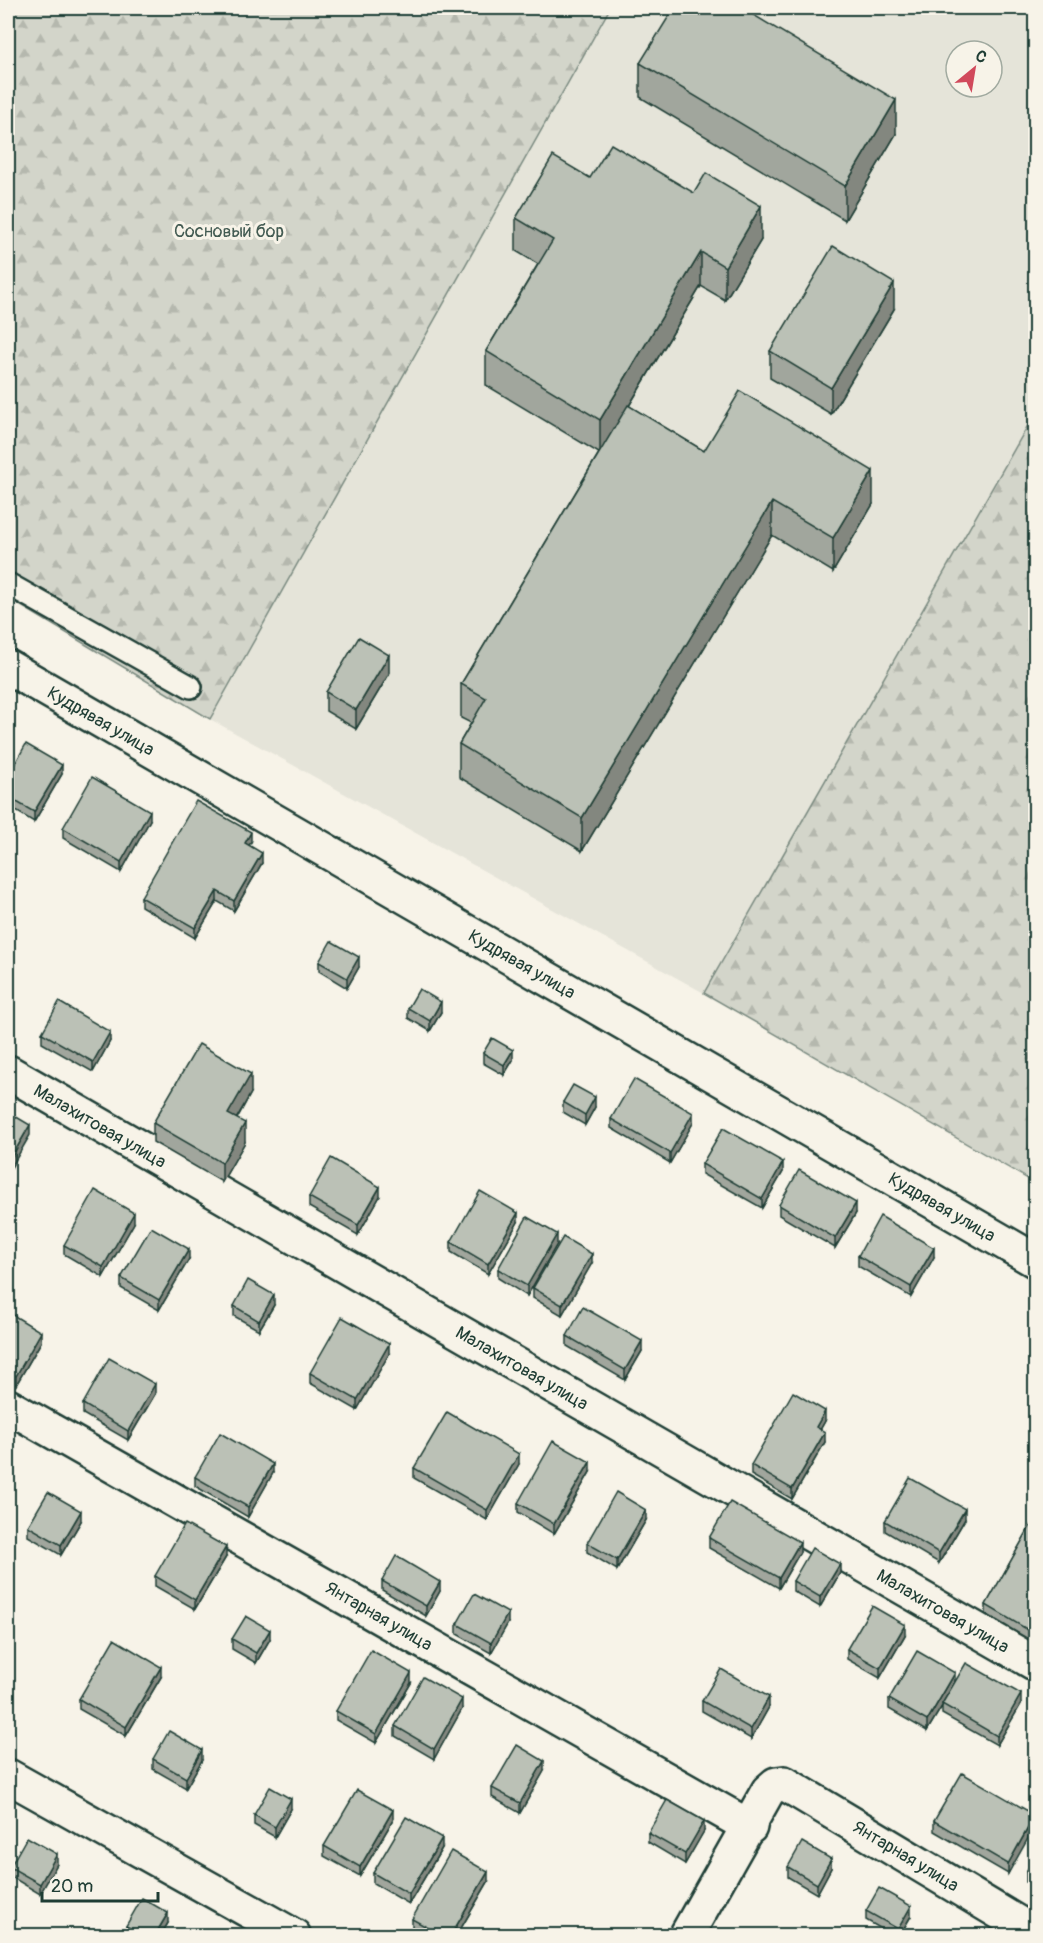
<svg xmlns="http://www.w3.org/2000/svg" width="1043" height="1943" viewBox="0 0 1043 1943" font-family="Pangolin,sans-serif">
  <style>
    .built { fill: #e5e4d9; fill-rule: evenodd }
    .forest { fill: url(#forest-firs); stroke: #79897f; stroke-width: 1.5 }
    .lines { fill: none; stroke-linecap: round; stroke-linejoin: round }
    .lane-casing { stroke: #1f3d34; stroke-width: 26 }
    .street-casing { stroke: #1f3d34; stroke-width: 38 }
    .lane { stroke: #f7f3e8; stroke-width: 21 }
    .street { stroke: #f7f3e8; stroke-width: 33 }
    .wall { fill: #a1a69d; stroke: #1f3d34; stroke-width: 1.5 }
    .shaded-wall { fill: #83877f; stroke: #1f3d34; stroke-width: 1.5 }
    .building { fill: #bbc1b6; stroke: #1f3d34; stroke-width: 1.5 }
    .labels { text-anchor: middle; stroke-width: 6; stroke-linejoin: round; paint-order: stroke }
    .park-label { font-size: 18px; fill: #435b52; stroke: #f7f3e8 }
    .street-label { font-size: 18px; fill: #1f3d34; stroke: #f7f3e8 }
  </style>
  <defs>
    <pattern id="forest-firs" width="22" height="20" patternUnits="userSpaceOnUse" patternTransform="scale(1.5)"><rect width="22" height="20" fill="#d3d5ca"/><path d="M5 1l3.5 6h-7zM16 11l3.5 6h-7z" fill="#b5b8ae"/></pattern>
  </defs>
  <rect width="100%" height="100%" fill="#f7f3e8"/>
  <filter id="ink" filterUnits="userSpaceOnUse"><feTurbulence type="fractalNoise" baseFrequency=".0167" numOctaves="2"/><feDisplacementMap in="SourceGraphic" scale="12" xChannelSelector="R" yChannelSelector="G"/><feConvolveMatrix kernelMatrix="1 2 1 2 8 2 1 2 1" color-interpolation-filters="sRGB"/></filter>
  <g filter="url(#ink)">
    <path class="built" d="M610,8H1035V413L704,993L210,719ZM956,51H992V87H956Z"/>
    <g class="forest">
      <path d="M8,8H610L210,719L8,598Z"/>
      <path d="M1035,413V1183L704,993Z"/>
    </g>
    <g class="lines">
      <g class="lane-casing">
        <path id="lane" d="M8,584L191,687"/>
      </g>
      <g class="street-casing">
        <g id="street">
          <path d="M8,667L1036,1261"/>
          <path d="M8,1072L1036,1664"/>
          <path d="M8,1406L750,1827"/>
          <path d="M8,1776L294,1936"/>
          <path d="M686,1936L768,1791L776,1784L784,1783L1036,1934"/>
        </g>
      </g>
      <use href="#lane" class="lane"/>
      <use href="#street" class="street"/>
    </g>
    <g class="wall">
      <path d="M640,63L896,134L845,220L640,97Z"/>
      <path d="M590,178L761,240L725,300L701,286L629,406L704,451L873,504L833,572L772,535L582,851L459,777V744L471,723L461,718V684L599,453L486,385V351L538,264L516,251V218Z"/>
      <path d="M894,309L831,414L770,378V351Z"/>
      <path d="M389,674L356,729L326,711V692Z"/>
      <path d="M62,774L34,822L8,806V776Z"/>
      <path d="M150,820L121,872L63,838V828Z"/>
      <path d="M251,842L249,845L262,863L234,911L217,901L195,938L141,906V897Z"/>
      <path d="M319,962L359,967L347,988L319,971Z"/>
      <path d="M408,1008L441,1012L430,1031L408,1018Z"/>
      <path d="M42,1033L110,1041L93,1072L42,1043Z"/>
      <path d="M483,1053L513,1060L504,1075L483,1063Z"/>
      <path d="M251,1093L237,1119L245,1142L222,1182L153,1142V1123Z"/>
      <path d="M563,1102L595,1107L585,1125L563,1112Z"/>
      <path d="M611,1119L693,1123L670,1163L611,1128Z"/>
      <path d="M702,1164L783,1172L762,1208L702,1174Z"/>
      <path d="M380,1196L358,1235L309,1207V1197Z"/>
      <path d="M779,1205L856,1213L835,1248L779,1215Z"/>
      <path d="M518,1222L488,1274L451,1252V1242Z"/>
      <path d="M134,1223L103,1277L64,1254V1245Z"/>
      <path d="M557,1244L527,1296L498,1278V1269Z"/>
      <path d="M858,1256L934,1257L911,1297L858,1266Z"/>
      <path d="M189,1259L159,1310L121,1288V1278Z"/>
      <path d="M592,1263L562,1315L533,1298V1288Z"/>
      <path d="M274,1305L259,1330L234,1316V1306Z"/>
      <path d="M8,1312L41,1342L16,1385L8,1380Z"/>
      <path d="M567,1336L642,1351L625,1380L567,1346Z"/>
      <path d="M389,1354L357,1410L310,1383V1373Z"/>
      <path d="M155,1394L128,1440L83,1414V1404Z"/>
      <path d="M825,1421L820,1430L825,1442L792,1499L751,1475V1465Z"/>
      <path d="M519,1464L487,1520L414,1478V1468Z"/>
      <path d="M590,1472L554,1534L518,1512V1503Z"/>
      <path d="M273,1473L248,1517L195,1486V1477Z"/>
      <path d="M1035,1518V1643L986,1614V1605Z"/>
      <path d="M965,1519L939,1563L885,1531V1521Z"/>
      <path d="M646,1520L617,1570L587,1552V1543Z"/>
      <path d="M81,1521L61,1555L28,1536V1526Z"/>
      <path d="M709,1538L800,1552L779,1588L709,1548Z"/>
      <path d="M226,1557L195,1609L155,1586V1576Z"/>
      <path d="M840,1573L820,1607L793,1591V1581Z"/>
      <path d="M382,1581L440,1591L426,1616L382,1590Z"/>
      <path d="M508,1623L491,1653L457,1634V1624Z"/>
      <path d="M905,1635L880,1678L847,1659V1649Z"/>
      <path d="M232,1639H270L256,1663L232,1649Z"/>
      <path d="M161,1677L126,1736L79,1709V1699Z"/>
      <path d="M955,1681L1021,1704L997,1745L942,1714V1706L927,1731L889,1709V1699Z"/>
      <path d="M411,1683L376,1743L336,1720V1711Z"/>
      <path d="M702,1701L769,1707L751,1739L702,1711Z"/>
      <path d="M462,1709L434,1759L395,1736V1726Z"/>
      <path d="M153,1759L202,1760L186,1788L153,1769Z"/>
      <path d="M544,1771L520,1813L492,1797V1788Z"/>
      <path d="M291,1809L275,1837L254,1825V1815Z"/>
      <path d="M1035,1815L1008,1874L934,1831V1821Z"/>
      <path d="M393,1820L360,1876L324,1856V1846Z"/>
      <path d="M704,1831L685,1864L648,1842V1833Z"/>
      <path d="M442,1848L409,1904L373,1883V1873Z"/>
      <path d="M1035,1857V1887L1026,1882V1872Z"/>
      <path d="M57,1864L40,1894L10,1876V1867Z"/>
      <path d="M788,1867L831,1868L817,1894L788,1877Z"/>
      <path d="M488,1882L457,1935H424L412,1929V1919Z"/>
      <path d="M866,1911L911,1916L900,1935H892L866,1920Z"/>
      <path d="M168,1923L161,1935H126V1926Z"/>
    </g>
    <g class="shaded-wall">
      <path d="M896,100V134L845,220V186Z"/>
      <path d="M761,206V240L725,300V267Z"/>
      <path d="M701,252V286L600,454V420Z"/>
      <path d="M894,283V309L831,414V388Z"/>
      <path d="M873,471V504L833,572V538Z"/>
      <path d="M772,502V535L582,851V818Z"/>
      <path d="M389,655V674L356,729V710Z"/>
      <path d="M62,765V774L34,822V812Z"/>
      <path d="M150,811V820L121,872V862Z"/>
      <path d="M251,832V842L245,852V843Z"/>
      <path d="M262,853V863L234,911V901Z"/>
      <path d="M217,891V901L195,938V928Z"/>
      <path d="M359,957V967L347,988V978Z"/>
      <path d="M441,1002V1012L430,1031V1021Z"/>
      <path d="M110,1032V1041L93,1072V1062Z"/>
      <path d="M513,1050V1060L504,1075V1065Z"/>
      <path d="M251,1074V1093L228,1133V1114Z"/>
      <path d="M595,1097V1107L585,1125V1115Z"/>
      <path d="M693,1113V1123L670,1163V1153Z"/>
      <path d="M245,1123V1142L222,1182V1163Z"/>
      <path d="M30,1125V1135L8,1173V1163Z"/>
      <path d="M783,1162V1172L762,1208V1199Z"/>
      <path d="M380,1187V1196L358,1235V1225Z"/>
      <path d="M856,1203V1213L835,1248V1238Z"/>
      <path d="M134,1213V1223L103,1277V1267Z"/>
      <path d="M518,1213V1222L488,1274V1264Z"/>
      <path d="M557,1234V1244L527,1296V1286Z"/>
      <path d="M934,1248V1257L911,1297V1287Z"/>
      <path d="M189,1249V1259L159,1310V1300Z"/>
      <path d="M592,1254V1263L562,1315V1305Z"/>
      <path d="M274,1295V1305L259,1330V1321Z"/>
      <path d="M41,1332V1342L16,1385V1376Z"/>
      <path d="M642,1341V1351L625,1380V1370Z"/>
      <path d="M389,1344V1354L357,1410V1400Z"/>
      <path d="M155,1384V1394L128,1440V1431Z"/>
      <path d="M825,1411V1421L816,1437V1427Z"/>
      <path d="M825,1432V1442L792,1499V1489Z"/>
      <path d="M519,1454V1464L487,1520V1510Z"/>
      <path d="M590,1462V1472L554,1534V1524Z"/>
      <path d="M273,1464V1473L248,1517V1507Z"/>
      <path d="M965,1509V1519L939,1563V1553Z"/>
      <path d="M646,1510V1520L617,1570V1560Z"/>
      <path d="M81,1511V1521L61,1555V1545Z"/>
      <path d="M800,1542V1552L779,1588V1578Z"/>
      <path d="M226,1547V1557L195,1609V1600Z"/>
      <path d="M840,1564V1573L820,1607V1597Z"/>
      <path d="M440,1582V1591L426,1616V1606Z"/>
      <path d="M508,1613V1623L491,1653V1643Z"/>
      <path d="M905,1625V1635L880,1678V1668Z"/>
      <path d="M270,1630V1639L256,1663V1653Z"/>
      <path d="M161,1667V1677L126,1736V1727Z"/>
      <path d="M411,1673V1683L376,1743V1734Z"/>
      <path d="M955,1673V1683L942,1704V1706L927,1731V1721Z"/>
      <path d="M1021,1694V1704L997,1745V1736Z"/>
      <path d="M769,1697V1707L751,1739V1729Z"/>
      <path d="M462,1699V1709L434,1759V1749Z"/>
      <path d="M202,1750V1760L186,1788V1778Z"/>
      <path d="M544,1761V1771L520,1813V1803Z"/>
      <path d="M291,1799V1809L275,1837V1827Z"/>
      <path d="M393,1810V1820L360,1876V1867Z"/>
      <path d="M1035,1816V1826L1008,1874V1864Z"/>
      <path d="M704,1821V1831L685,1864V1854Z"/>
      <path d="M442,1838V1848L409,1904V1894Z"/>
      <path d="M57,1854V1864L40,1894V1884Z"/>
      <path d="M831,1859V1868L817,1894V1884Z"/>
      <path d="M488,1872V1882L457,1935H451Z"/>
      <path d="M911,1906V1916L900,1935H898V1929Z"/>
      <path d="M168,1913V1923L161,1935H155Z"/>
    </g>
    <g class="building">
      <path d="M674,8H742L896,100L845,186L640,63Z"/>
      <path d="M611,144L694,193L706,173L761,206L725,267L701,252L600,420L486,351L553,240L516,218L553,156L590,178Z"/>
      <path d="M833,246L894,283L831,388L770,351Z"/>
      <path d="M740,391L873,471L833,538L772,502L582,818L459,744L486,698L461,684L628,405L704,451Z"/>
      <path d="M359,637L389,655L356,710L326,692Z"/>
      <path d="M26,744L62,765L34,812L8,797V776Z"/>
      <path d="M92,777L150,811L121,862L63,828Z"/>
      <path d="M196,801L251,832L245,843L262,853L234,901L217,891L195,928L141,897Z"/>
      <path d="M331,941L359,957L347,978L319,962Z"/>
      <path d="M419,989L441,1002L430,1021L408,1008Z"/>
      <path d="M59,1002L110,1032L93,1062L42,1033Z"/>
      <path d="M492,1038L513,1050L504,1065L483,1053Z"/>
      <path d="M199,1044L251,1074L228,1114L245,1123L222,1163L153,1123Z"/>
      <path d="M634,1079L693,1113L670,1153L611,1119Z"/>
      <path d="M573,1085L595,1097L585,1115L563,1102Z"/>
      <path d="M8,1112L30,1125L8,1163Z"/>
      <path d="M723,1128L783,1162L762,1199L702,1164Z"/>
      <path d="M331,1158L380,1187L358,1225L309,1197Z"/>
      <path d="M799,1170L856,1203L835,1238L779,1205Z"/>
      <path d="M95,1190L134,1213L103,1267L64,1245Z"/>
      <path d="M480,1191L518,1213L488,1264L451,1242Z"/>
      <path d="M880,1216L934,1248L911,1287L858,1256Z"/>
      <path d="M527,1217L557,1234L527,1286L498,1269Z"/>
      <path d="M151,1227L189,1249L159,1300L121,1278Z"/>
      <path d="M563,1237L592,1254L562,1305L533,1288Z"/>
      <path d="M248,1280L274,1295L259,1321L234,1306Z"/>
      <path d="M583,1307L642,1341L625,1370L567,1336Z"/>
      <path d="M8,1312L41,1332L16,1376L8,1371Z"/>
      <path d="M342,1317L389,1344L357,1400L310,1373Z"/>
      <path d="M109,1358L155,1384L128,1431L83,1404Z"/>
      <path d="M793,1392L825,1411L816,1427L825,1432L792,1489L751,1465Z"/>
      <path d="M447,1412L519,1454L487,1510L414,1468Z"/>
      <path d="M220,1433L273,1464L248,1507L195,1477Z"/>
      <path d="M553,1441L590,1462L554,1524L518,1503Z"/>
      <path d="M910,1478L965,1509L939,1553L885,1521Z"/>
      <path d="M48,1492L81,1511L61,1545L28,1526Z"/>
      <path d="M616,1492L646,1510L617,1560L587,1543Z"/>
      <path d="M730,1502L800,1542L779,1578L709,1538Z"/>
      <path d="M1035,1518V1634L986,1605Z"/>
      <path d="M185,1524L226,1547L195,1600L155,1576Z"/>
      <path d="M812,1548L840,1564L820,1597L793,1581Z"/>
      <path d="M396,1556L440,1582L426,1606L382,1581Z"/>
      <path d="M474,1594L508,1613L491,1643L457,1624Z"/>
      <path d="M872,1606L905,1625L880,1668L847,1649Z"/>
      <path d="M246,1616L270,1630L256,1653L232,1639Z"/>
      <path d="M114,1639L161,1667L126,1727L79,1699Z"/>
      <path d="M371,1650L411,1673L376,1734L336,1711Z"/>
      <path d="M917,1651L955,1673L927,1721L889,1699Z"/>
      <path d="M966,1663L1021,1694L997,1736L942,1704Z"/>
      <path d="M721,1669L769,1697L751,1729L702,1701Z"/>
      <path d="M423,1677L462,1699L434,1749L395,1726Z"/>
      <path d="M169,1731L202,1750L186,1778L153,1759Z"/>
      <path d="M517,1745L544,1761L520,1803L492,1788Z"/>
      <path d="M962,1773L1035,1815L1008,1864L934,1821Z"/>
      <path d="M270,1787L291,1799L275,1827L254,1815Z"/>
      <path d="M357,1790L393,1810L360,1867L324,1846Z"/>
      <path d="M667,1800L704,1821L685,1854L648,1833Z"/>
      <path d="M406,1817L442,1838L409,1894L373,1873Z"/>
      <path d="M27,1837L57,1854L40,1884L10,1867Z"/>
      <path d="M802,1842L831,1859L817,1884L788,1867Z"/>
      <path d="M451,1851L488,1872L451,1935H441L412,1919Z"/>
      <path d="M1035,1857V1878L1026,1872Z"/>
      <path d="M879,1888L911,1906L898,1929L866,1911Z"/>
      <path d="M142,1898L168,1913L155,1935H143L126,1926Z"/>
    </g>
  </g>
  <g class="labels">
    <g class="park-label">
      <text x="229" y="237">Сосновый бор</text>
    </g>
    <g class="street-label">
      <text transform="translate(101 721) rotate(30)" y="6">Кудрявая улица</text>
      <text transform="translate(522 964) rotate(30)" y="6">Кудрявая улица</text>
      <text transform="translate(100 1126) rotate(30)" y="6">Малахитовая улица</text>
      <text transform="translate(942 1207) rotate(30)" y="6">Кудрявая улица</text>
      <text transform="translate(522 1368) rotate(30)" y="6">Малахитовая улица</text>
      <text transform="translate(943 1611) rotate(30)" y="6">Малахитовая улица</text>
      <text transform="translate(379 1616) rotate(30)" y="6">Янтарная улица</text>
      <text transform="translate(906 1856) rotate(31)" y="6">Янтарная улица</text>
    </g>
  </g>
  <rect width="1043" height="1943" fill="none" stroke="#f7f3e8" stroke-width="30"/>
  <rect x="15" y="15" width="1013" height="1913" fill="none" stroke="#1f3d34" stroke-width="2" filter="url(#ink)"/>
  <g transform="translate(974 69) rotate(30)"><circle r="28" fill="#f7f3e8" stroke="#a1aaa0" stroke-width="1.5"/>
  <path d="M0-4.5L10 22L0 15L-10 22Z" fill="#d1495b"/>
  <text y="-9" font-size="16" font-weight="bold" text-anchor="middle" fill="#1f3d34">С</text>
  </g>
  <path d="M42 1892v9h116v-9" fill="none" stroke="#1f3d34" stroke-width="3"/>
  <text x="51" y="1892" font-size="18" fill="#1f3d34" stroke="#f7f3e8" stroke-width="4.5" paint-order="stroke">20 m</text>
</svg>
